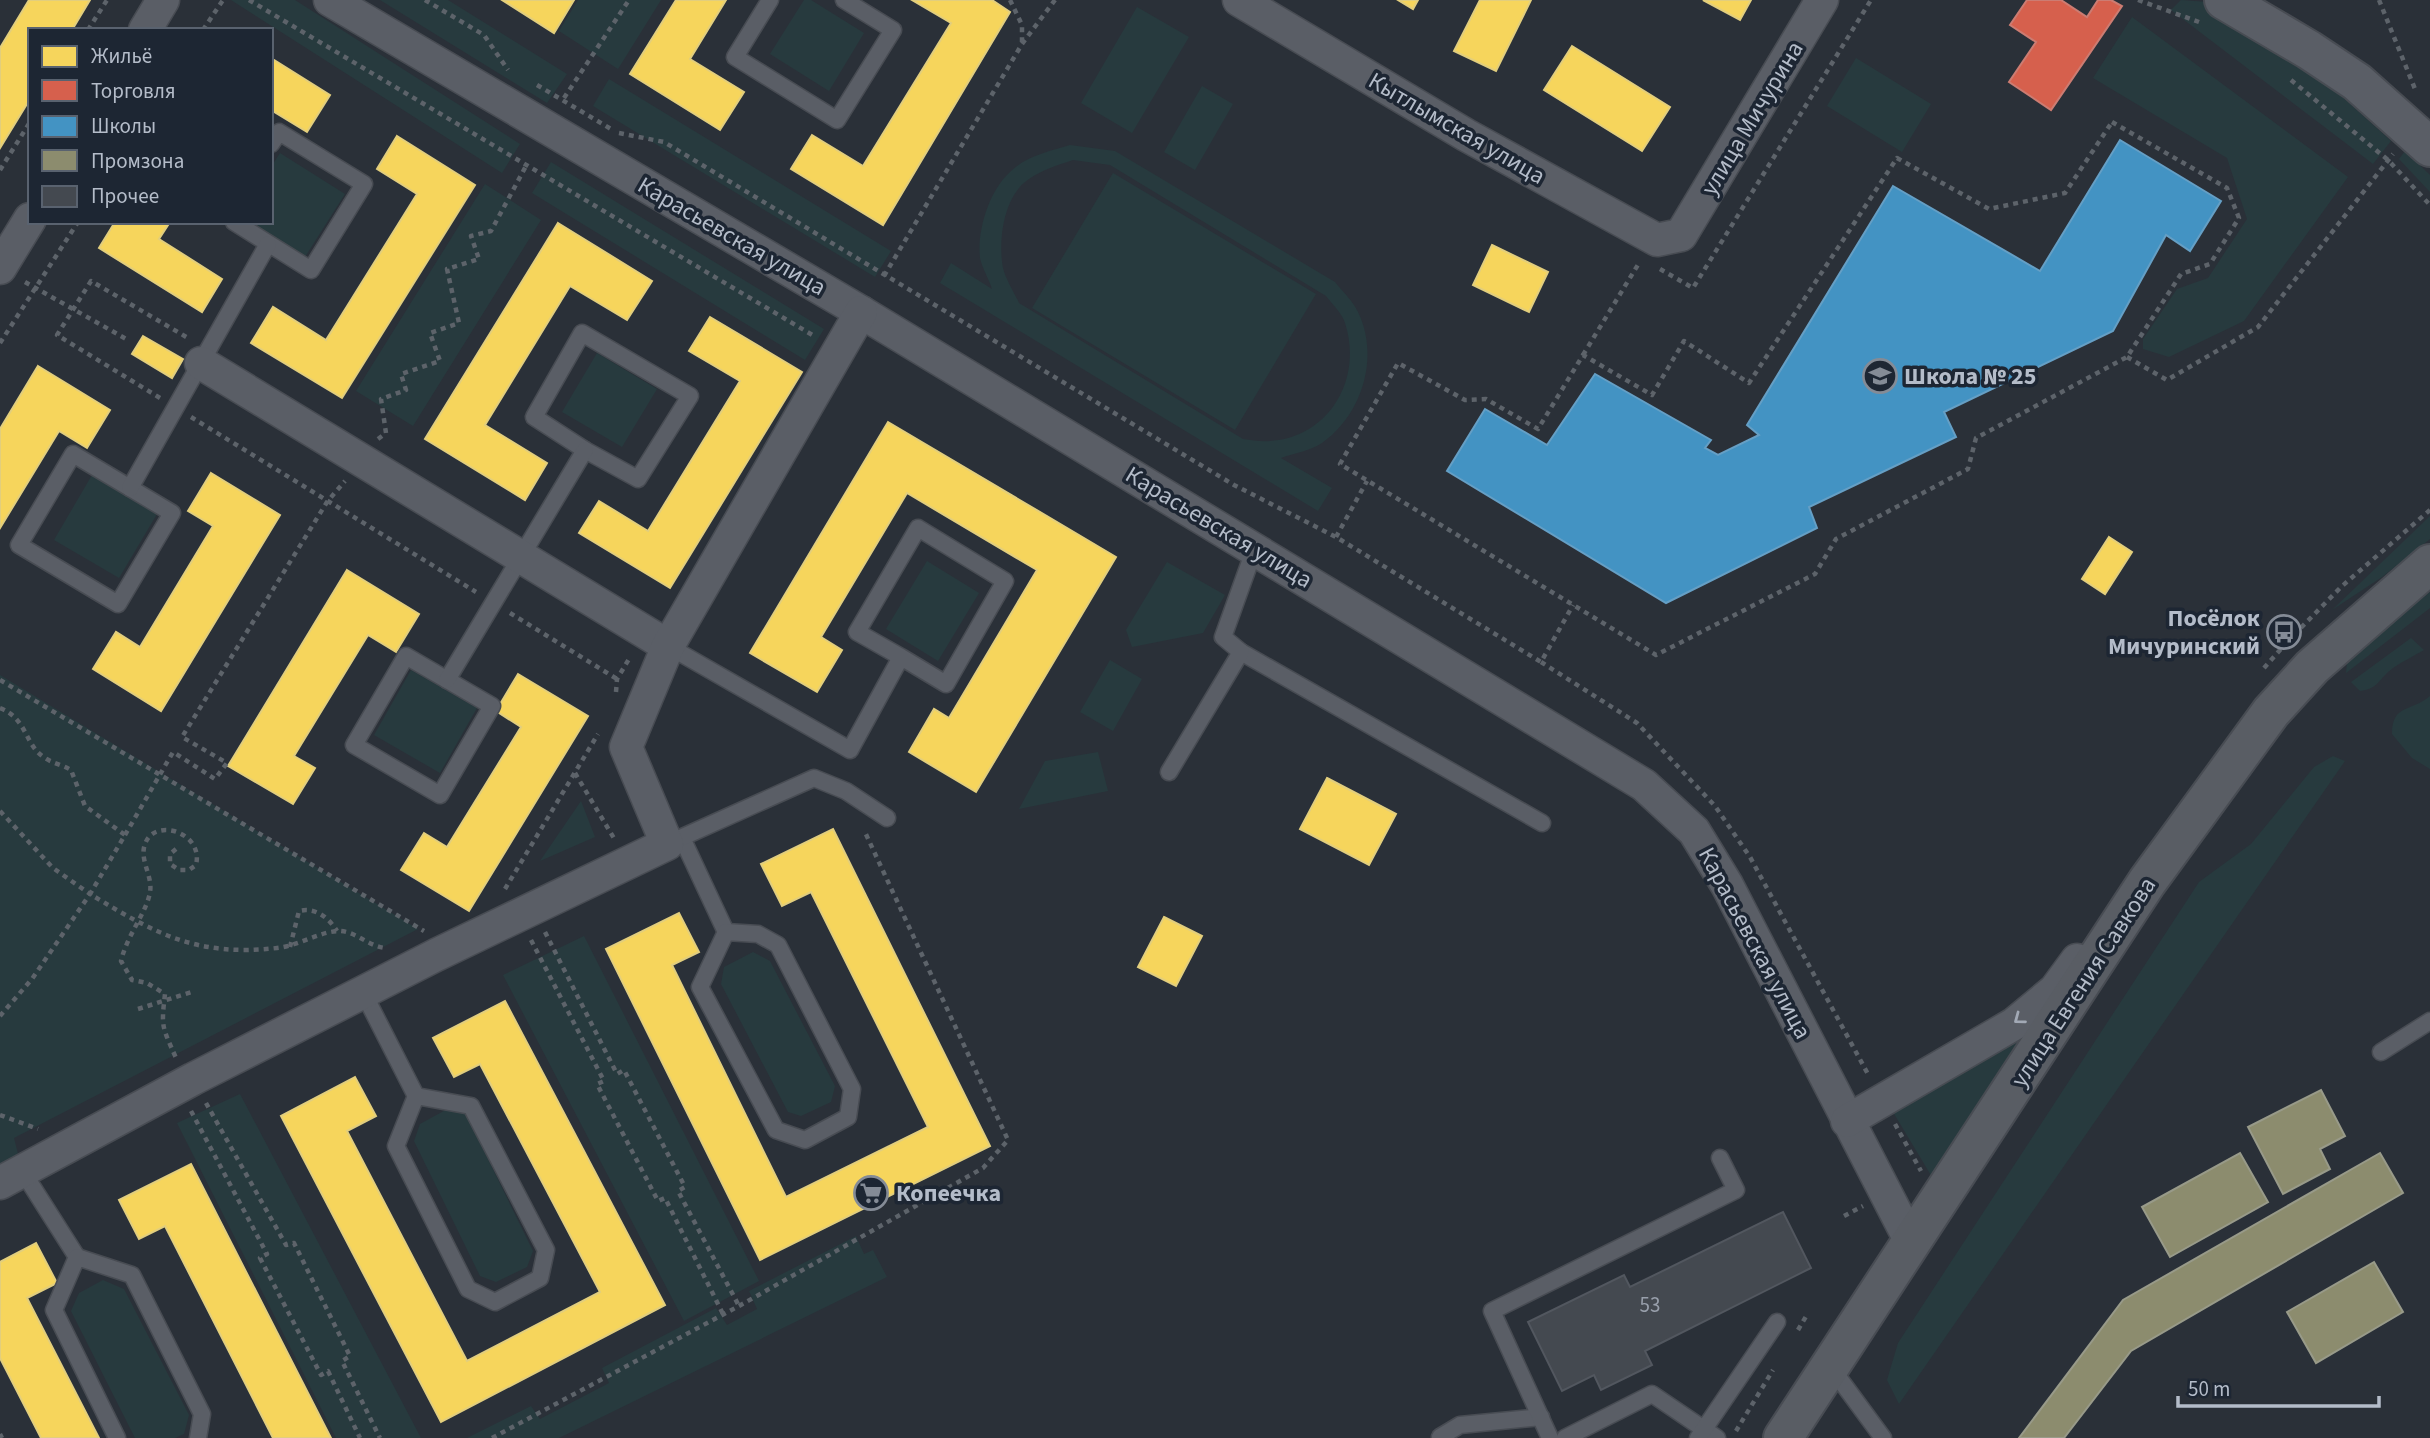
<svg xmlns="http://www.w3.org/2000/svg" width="2430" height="1438" viewBox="0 0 2430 1438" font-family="'Source Sans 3',sans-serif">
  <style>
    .green { fill: #273a3e; fill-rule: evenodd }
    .homes { fill: #f6d55c; stroke: #e2ce7d; stroke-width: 2 }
    .shops { fill: #d6604d; stroke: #cc7c72; stroke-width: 2 }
    .schools { fill: #4393c3; stroke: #659fc5; stroke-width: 2 }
    .industry { fill: #8c8c6e; stroke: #989a89; stroke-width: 2 }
    .building { fill: #444950; stroke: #52575f; stroke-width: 2 }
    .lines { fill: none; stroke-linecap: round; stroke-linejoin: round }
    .service-casing { stroke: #484c53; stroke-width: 19 }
    .minor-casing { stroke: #484c53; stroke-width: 35 }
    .tertiary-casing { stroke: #484c53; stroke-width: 42 }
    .secondary-casing { stroke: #484c53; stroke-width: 42 }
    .path { stroke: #5d636a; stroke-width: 4.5; stroke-dasharray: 5 5; stroke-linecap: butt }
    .service { stroke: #5a5e66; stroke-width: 16 }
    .minor { stroke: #5a5e66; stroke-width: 32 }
    .tertiary { stroke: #5a5e66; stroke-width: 38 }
    .secondary { stroke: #595d64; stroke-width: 38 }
    .oneway { stroke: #a2a9b5 }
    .labels { text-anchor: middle; stroke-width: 7; stroke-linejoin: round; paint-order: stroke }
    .number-label { font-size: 21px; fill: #989fab }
    .street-label { font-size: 24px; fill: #b4bcc9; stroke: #1d2633 }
    .poi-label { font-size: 24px; font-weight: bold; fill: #b4bcc9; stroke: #1d2633; text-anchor: start }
  </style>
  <rect width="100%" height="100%" fill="#2a3038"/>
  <g class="green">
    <path d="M231,0H295L520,144L502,173Z"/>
    <path d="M380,0H448L567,74L547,103Z"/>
    <path d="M578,0H661L618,69L559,31Z"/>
    <path d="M804,0H811L864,33L829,91L770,54Z"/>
    <path d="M2181,0L2208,2L2315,72L2391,141L2373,164L2171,10Z"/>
    <path d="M1137,7L1189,37L1132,133L1081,103Z"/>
    <path d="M2132,17L2348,177L2244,321L2169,357L2143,349V339L2177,289L2208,278L2247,219L2227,158L2093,78Z"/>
    <path d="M1856,58L1931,104L1902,152L1827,106Z"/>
    <path d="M609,79L891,251L875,277L593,106Z"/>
    <path d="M1202,86L1233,104L1195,170L1164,152Z"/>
    <path d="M1070,145L1115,151L1335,282C1342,291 1353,301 1358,312C1380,357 1362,415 1322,443C1310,451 1294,453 1281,458L1332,488L1318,511L940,283L951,263L992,289C989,279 982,268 980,258C977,230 989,191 1010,172C1026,156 1050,151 1070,145ZM1073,160L1110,165L1326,296C1332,304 1342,313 1345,323C1363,378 1330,437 1270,441C1261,442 1252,440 1243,439L1019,303C1014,292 1006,280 1003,268C998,241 1003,196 1029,179C1042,170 1058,165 1073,160Z"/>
    <path d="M2405,151L2430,175V192L2399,159Z"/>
    <path d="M280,153L345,194L305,257L249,222H271V167Z"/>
    <path d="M551,162L824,329L805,360L532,193Z"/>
    <path d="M1113,173L1316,294L1235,430L1032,308Z"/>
    <path d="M485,184L541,220L413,426L356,391Z"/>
    <path d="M597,353L657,389L622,447L562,412Z"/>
    <path d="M92,475L157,514L119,578L54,540Z"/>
    <path d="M2430,516V539L2382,577L2332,610Z"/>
    <path d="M927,561L979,593L938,661L886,629Z"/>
    <path d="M1167,562L1225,595L1203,633L1132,647L1126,630Z"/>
    <path d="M2430,592V608L2346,673L2347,663L2354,653Z"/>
    <path d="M2411,638L2424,650C2414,656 2403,661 2393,668C2379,678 2379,689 2360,691L2351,682Z"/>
    <path d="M1110,660L1142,679L1113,731L1080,712Z"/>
    <path d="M411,670L477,708L440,773L374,735Z"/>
    <path d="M0,675L418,929L14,1138L19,1158L0,1166Z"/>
    <path d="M2430,696V769L2412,758L2392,734C2392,704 2411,712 2430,696Z"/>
    <path d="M1098,752L1108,791L1019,809L1045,761Z"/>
    <path d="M2333,756L2345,761L1899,1404L1887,1380L1898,1343L2199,882L2251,844L2314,767Z"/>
    <path d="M581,801L595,837L540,861Z"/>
    <path d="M584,936L759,1281L684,1321L503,975Z"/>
    <path d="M753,952L770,961L835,1086L831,1102L801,1116L788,1112L721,984L724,967Z"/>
    <path d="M2034,1027L1932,1177L1893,1112Z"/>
    <path d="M240,1094L421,1438H336L177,1123Z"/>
    <path d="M451,1107L466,1114L533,1251L527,1267L496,1282L480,1276L414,1141L420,1124Z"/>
    <path d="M856,1236L864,1254L873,1250L887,1277L559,1438H467L531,1406L540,1419L609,1383L602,1368L716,1308L727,1325L757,1309L749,1291Z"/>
    <path d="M103,1280L124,1289L189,1415L184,1434L175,1438H135L71,1311L79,1293Z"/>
  </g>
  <g class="homes">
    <path d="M29,0H90L72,30H30V99L0,148V48Z"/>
    <path d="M502,0H574L554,33Z"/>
    <path d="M676,0H726L690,59L744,92L720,130L630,74Z"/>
    <path d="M912,0H992L1010,12L883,225L791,169L812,135L863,166L951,23Z"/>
    <path d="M1398,0H1418L1413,9Z"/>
    <path d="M1480,0H1531L1496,71L1454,51Z"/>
    <path d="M1703,0H1751L1740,20Z"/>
    <path d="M1572,46L1670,107L1642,151L1544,90Z"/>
    <path d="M271,58L330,95L307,132L271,110Z"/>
    <path d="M397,136L475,185L342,398L251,343L273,307L326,340L417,194L377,169Z"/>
    <path d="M115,222H170L159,239L222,279L202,312L99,248Z"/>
    <path d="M558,223L652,281L627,320L570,286L485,425L547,463L525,500L425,439Z"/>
    <path d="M1492,245L1548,272L1529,312L1473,285Z"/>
    <path d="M710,317L802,372L670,588L579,533L599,501L648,531L740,381L689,351Z"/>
    <path d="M143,336L183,359L172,378L132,354Z"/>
    <path d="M38,366L110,410L87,448L59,431L0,528V429Z"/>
    <path d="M888,422L1116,557L976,792L909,752L934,709L949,718L1037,570L907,493L821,637L842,650L817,692L750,653Z"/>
    <path d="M211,473L280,515L161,711L93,669L116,632L140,647L213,526L188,511Z"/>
    <path d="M2109,537L2132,552L2105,594L2082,579Z"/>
    <path d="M347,570L419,614L396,652L368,635L294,756L315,768L293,804L228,766Z"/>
    <path d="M518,674L588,716L469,911L401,870L424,833L447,847L521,727L496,711Z"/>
    <path d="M1327,778L1396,814L1369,865L1300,829Z"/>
    <path d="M833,829L990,1146L760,1260L606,949L679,913L699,952L672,965L786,1197L928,1127L811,892L782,906L761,864Z"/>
    <path d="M1164,917L1202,936L1176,986L1138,967Z"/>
    <path d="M505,1001L665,1305L441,1422L281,1116L355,1077L376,1116L347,1131L467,1361L600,1292L480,1064L454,1077L433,1038Z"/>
    <path d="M191,1164L331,1438H273L165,1226L139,1239L119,1200Z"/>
    <path d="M36,1243L57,1283L27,1298L99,1438H41L0,1358V1262Z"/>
  </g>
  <path class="shops" d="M2027,0H2061L2087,17L2098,0H2111L2122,6L2051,110L2009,82L2036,42L2010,25Z"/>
  <path class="schools" d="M2120,140L2221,201L2190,251L2166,235L2113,331L1944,412L1956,437L1809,507L1817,528L1666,603L1447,471L1485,409L1547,445L1595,374L1711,440L1705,448L1718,455L1759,435L1747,425L1893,186L2040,271Z"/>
  <g class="industry">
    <path d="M2321,1090L2345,1136L2320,1149L2330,1169L2283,1194L2248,1127Z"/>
    <path d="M2240,1153L2268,1202L2170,1257L2142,1207Z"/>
    <path d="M2380,1153L2403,1193L2131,1351L2064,1438H2019L2123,1300Z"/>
    <path d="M2374,1262L2403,1312L2316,1363L2287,1312Z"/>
  </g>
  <path class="building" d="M1783,1212L1811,1268L1645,1351L1652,1365L1601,1390L1594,1375L1562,1391L1528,1322L1624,1275L1630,1287Z"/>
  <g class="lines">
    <g class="service-casing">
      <g id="service">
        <path d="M770,0L735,57L837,120L893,30L844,0"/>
        <path d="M234,222L311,270L364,184L279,132L271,144"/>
        <path d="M582,333L690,396L638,479L585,450L534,417Z"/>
        <path d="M73,454L172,513L118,604L19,545Z"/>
        <path d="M130,488L268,244"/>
        <path d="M668,646L850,750L901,657L857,632L918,528L1005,581L946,684L901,657"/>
        <path d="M1241,652L1542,823"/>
        <path d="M406,656L492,706L440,795L354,745Z"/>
        <path d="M447,680L585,450"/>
        <path d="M1169,772L1241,652L1223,637L1255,548"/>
        <path d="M682,838L726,932"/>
        <path d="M667,844L814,778L846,791L887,818"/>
        <path d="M726,932L758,934L778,945L852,1089L848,1117L805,1140L776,1130L700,987Z"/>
        <path d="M363,992L416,1096L396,1146L468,1289L495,1302L540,1278L546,1250L471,1106L416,1096"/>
        <path d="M2381,1052L2430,1021"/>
        <path d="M23,1172L77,1257"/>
        <path d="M1830,1366L1883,1438"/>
        <path d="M1440,1437L1460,1425L1541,1417"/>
        <path d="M117,1438L54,1310L77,1257L132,1275L202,1414L198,1438"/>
        <path d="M1550,1438L1492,1311L1736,1190L1720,1158"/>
        <path d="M1565,1438L1652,1394L1717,1438"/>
        <path d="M1698,1438L1777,1322"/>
      </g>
    </g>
    <g class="minor-casing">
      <g id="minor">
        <path d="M330,0L861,312L1644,785L1694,831L1727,885L1912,1244"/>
        <path d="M1239,0L1466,135L1657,240L1681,235L1822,0"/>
        <path d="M145,30L163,0"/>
        <path d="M0,268L30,219"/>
        <path d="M201,363L668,646"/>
        <path d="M1847,1121L2014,1024L2055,990L2077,960"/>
        <path d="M0,1183L193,1079L436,955L667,844L626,747L668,646L861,312"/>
      </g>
    </g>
    <g class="tertiary-casing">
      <path id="tertiary" d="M2224,0L2309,50L2357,82L2430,147"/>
    </g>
    <g class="secondary-casing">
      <path id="secondary" d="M1783,1438L2147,882L2271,712L2312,667L2430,564"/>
    </g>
    <g class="path">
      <path d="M249,0L814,336"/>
      <path d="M425,0L484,35L508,70"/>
      <path d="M1010,0L1022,25V42"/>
      <path d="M2138,0L2199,22"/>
      <path d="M2379,0L2415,89"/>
      <path d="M88,30L107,0"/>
      <path d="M203,30L223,0"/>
      <path d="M2291,80L2388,160L2430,205"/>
      <path d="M537,85L611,129"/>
      <path d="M564,98L629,0"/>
      <path d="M2112,122L2227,188L2239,218L2210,264L2181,274L2127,357L1976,438L1968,469L1836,539L1815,574L1656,655L1340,464L1398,363L1465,400L1486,399L1538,429L1583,355L1652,395L1684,341L1749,383L1897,158L1989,209L2065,193Z"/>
      <path d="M619,133L664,142L1234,485L1336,537L1541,662L1573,605"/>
      <path d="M0,170L30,122"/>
      <path d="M1660,269L1693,288L1871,0"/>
      <path d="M884,276L1022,44L1055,0"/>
      <path d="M25,282L128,340"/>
      <path d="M0,343L78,222"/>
      <path d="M1583,355L1639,263"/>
      <path d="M2127,357L2167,380L2258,327L2393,154"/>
      <path d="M160,398L57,335L91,281L188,338"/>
      <path d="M191,417L476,592"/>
      <path d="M378,439L386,433L381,399L406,390L401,374L440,361L430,333L459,323L447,269L479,259L471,236L491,231L526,166"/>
      <path d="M1336,537L1367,481"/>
      <path d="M510,613L617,679"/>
      <path d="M2287,642L2341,587L2430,510"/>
      <path d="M1541,662L1637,723L1715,806L1750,857L1869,1076"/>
      <path d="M2264,668L2281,649"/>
      <path d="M0,680L424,931"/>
      <path d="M616,692L617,679L629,659"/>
      <path d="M0,708C28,719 24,745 45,758C52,763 63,765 71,770L85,806L125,835L90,894C156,934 197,957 277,948C298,946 320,931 340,931C357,932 368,946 385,948"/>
      <path d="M575,773L615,840"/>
      <path d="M0,811L53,868L90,894L32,979L0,1016"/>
      <path d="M125,835L173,752L215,779L227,763L182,737L327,502L345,481"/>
      <path d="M176,849L170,854V864L179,870H189L196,865C204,832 154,817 145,844C139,860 153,876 150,892C147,912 127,935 121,961L132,980L147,983L165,994C161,1028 162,1026 176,1058"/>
      <path d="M505,889L598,734"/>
      <path d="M545,932L617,1074L624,1070L685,1187L678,1191L739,1306"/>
      <path d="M531,940L604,1081L597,1084L658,1201L665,1198L723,1314"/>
      <path d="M290,947L299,911C315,907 328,917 337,931"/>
      <path d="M138,1009L195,991"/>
      <path d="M206,1103L286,1245L294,1243L350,1356L342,1361L380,1438"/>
      <path d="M191,1111L267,1254L260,1258L321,1375L328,1371L360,1438"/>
      <path d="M0,1115L38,1129"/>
      <path d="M1895,1124L1921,1171"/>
      <path d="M1844,1216L1863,1206"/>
      <path d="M1798,1330L1808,1313"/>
      <path d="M1736,1431L1773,1370"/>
      <path d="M0,1434L2,1438"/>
      <path d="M492,1438L739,1306L983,1168L1008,1140L864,830"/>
    </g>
    <use href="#service" class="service"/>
    <use href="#minor" class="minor"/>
    <use href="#tertiary" class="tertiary"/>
    <use href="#secondary" class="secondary"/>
  </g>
  <defs><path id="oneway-chevron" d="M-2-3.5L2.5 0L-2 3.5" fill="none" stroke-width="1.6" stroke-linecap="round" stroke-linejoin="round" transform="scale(1.75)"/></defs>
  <use class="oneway" href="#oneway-chevron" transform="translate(2019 1019) rotate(143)"/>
  <defs>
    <g id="school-ring" transform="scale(1.75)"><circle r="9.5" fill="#1d2633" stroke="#848b96" stroke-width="1.5"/><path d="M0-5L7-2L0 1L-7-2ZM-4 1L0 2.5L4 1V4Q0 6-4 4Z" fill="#848b96"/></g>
    <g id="bus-ring" transform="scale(1.75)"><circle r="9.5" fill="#1d2633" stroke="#848b96" stroke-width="1.5"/><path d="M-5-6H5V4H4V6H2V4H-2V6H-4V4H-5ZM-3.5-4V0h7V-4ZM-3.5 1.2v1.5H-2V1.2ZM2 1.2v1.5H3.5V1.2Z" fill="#848b96"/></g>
    <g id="supermarket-ring" transform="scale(1.75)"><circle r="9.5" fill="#1d2633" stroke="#848b96" stroke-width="1.5"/><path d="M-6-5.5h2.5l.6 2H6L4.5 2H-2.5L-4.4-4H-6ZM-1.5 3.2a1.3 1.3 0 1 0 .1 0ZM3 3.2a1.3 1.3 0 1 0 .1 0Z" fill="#848b96"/></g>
  </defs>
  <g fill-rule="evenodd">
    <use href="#school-ring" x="1880" y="376"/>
    <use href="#bus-ring" x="2284" y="632"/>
    <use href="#supermarket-ring" x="871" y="1193"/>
  </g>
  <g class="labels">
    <g class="number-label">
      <text x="1650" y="1312">53</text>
    </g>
    <g class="street-label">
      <text transform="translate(1752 118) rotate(-59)" y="8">улица Мичурина</text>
      <text transform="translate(1457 128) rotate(30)" y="8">Кытлымская улица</text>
      <text transform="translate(732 236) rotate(30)" y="8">Карасьевская улица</text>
      <text transform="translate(1219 527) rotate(31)" y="8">Карасьевская улица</text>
      <text transform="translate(1755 943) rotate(62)" y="8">Карасьевская улица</text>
      <text transform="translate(2083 982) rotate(-57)" y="8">улица Евгения Савкова</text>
    </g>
    <g class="poi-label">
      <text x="1904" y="384">Школа № 25</text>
      <text x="2260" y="626" text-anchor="end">Посёлок<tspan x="2260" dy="28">Мичуринский</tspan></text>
      <text x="896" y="1201">Копеечка</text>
    </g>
  </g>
  <rect x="28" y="28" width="245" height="196" fill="#1d2633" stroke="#59626f" stroke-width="2"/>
  <rect x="42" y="46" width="35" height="21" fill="#f6d55c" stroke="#59626f" stroke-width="2"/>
  <text x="91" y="63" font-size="21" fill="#b4bcc9">Жильё</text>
  <rect x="42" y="80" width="35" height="21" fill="#d6604d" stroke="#59626f" stroke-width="2"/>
  <text x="91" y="98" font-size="21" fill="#b4bcc9">Торговля</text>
  <rect x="42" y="116" width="35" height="21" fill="#4393c3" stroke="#59626f" stroke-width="2"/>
  <text x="91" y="133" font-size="21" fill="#b4bcc9">Школы</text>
  <rect x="42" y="150" width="35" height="21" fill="#8c8c6e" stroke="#59626f" stroke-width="2"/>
  <text x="91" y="168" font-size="21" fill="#b4bcc9">Промзона</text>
  <rect x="42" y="186" width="35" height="21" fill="#444950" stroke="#59626f" stroke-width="2"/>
  <text x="91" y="203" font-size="21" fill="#b4bcc9">Прочее</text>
  <path d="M2178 1396v10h201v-10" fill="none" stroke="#b4bcc9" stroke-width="3.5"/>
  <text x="2188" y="1396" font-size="21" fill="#b4bcc9" stroke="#1d2633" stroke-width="5" paint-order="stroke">50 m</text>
</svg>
